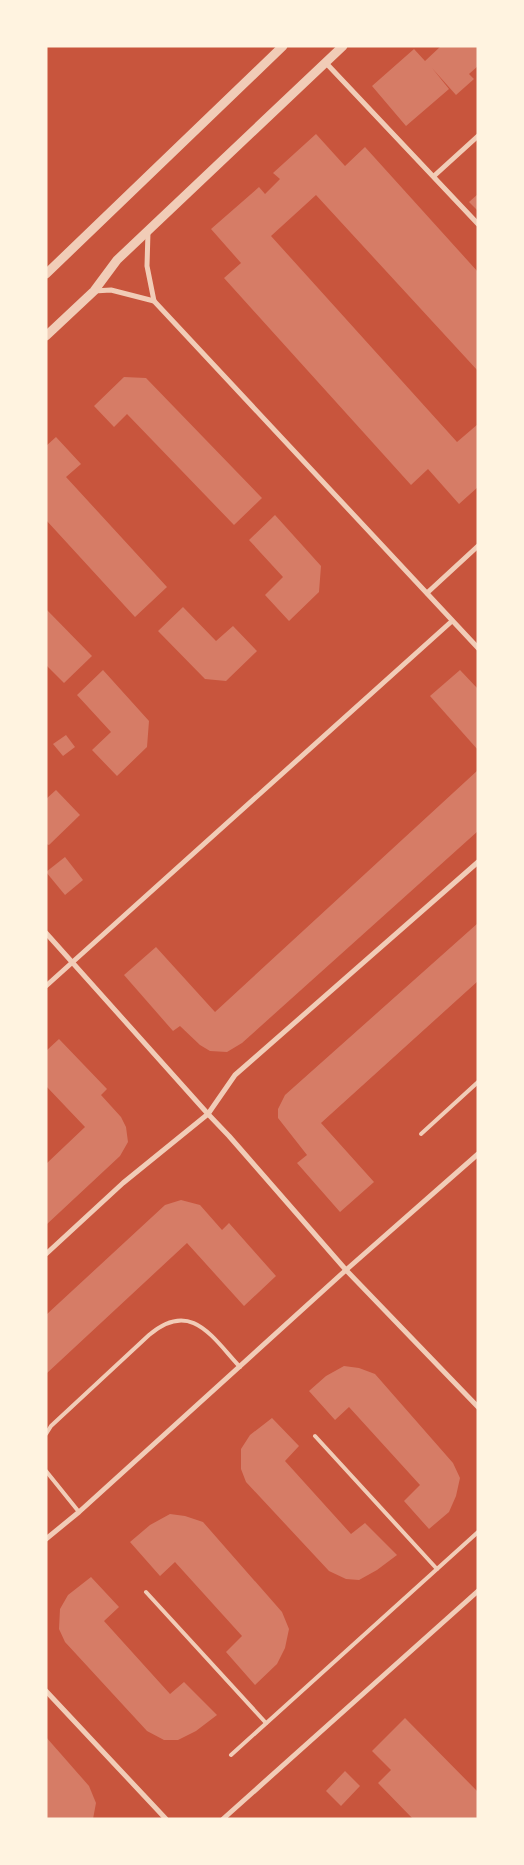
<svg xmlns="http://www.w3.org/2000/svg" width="524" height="1865" viewBox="0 0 524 1865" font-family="'Crimson Pro',serif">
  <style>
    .building { fill: #d67c66 }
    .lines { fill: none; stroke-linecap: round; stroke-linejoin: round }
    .service { stroke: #f1ccb7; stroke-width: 4 }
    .minor { stroke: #f1ccb7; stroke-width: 5 }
    .tertiary { stroke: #f1ccb7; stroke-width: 9 }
  </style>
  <rect width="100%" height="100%" fill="#c8553d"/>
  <g class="building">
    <path d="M441,46H478V66L469,74L474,79L456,95L432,68L449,89L406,126L372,86L414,49L425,61Z"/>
    <path d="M316,134L345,166L365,147L478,272V371L316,195L271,236L457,442L478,424V487L459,504L428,469L411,485L224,278L241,263L211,229L259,187L265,194L280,179L273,173Z"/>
    <path d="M478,194V211L469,202Z"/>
    <path d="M124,377L146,378L262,498L234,525L127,414L114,427L94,406Z"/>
    <path d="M56,437L81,464L66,477L167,587L135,617L46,520V446Z"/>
    <path d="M275,515L321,566L319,592L289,621L265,595L283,577L249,540Z"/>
    <path d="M183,607L216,641L233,626L257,651L226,681L205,679L158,631Z"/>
    <path d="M46,609L92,656L64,683L46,665Z"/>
    <path d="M103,670L149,721L147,747L117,776L92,750L111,732L77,695Z"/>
    <path d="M460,670L478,689V750L430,696Z"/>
    <path d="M66,735L75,747L63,756L53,744Z"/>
    <path d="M478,770V831L242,1043L227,1052L210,1051L200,1045L180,1026L173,1031L124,975L156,947L215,1012Z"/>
    <path d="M56,790L80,815L49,845L46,844V799Z"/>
    <path d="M65,857L83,880L65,895L46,872Z"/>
    <path d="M478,923V981L321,1123L374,1182L340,1212L297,1163L307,1155L278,1118V1109L285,1095Z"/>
    <path d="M59,1039L107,1089L101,1095L121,1117L126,1127L128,1142L120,1156L46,1225V1164L85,1127L46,1086V1051Z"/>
    <path d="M181,1200L200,1205L222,1230L229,1223L276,1276L244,1306L187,1243L46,1374V1315L165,1205Z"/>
    <path d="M344,1366L359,1368L375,1374L453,1463L460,1478L456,1496L449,1512L429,1529L404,1501L420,1485L349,1407L335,1420L309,1391L326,1376Z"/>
    <path d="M272,1418L299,1446L285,1461L351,1534L365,1523L397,1555L377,1570L359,1580L346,1579L329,1571L246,1482L241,1469V1449L250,1435Z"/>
    <path d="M170,1514L185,1516L203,1522L282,1612L289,1629L285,1648L277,1664L255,1685L226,1652L242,1636L175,1562L160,1576L130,1542L150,1525Z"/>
    <path d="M91,1577L119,1607L104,1621L170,1694L184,1682L217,1715L196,1731L178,1740H164L147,1731L65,1642L59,1629L60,1609L68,1595Z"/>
    <path d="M405,1718L478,1792V1819H413L378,1783L391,1770L372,1751Z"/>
    <path d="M46,1737L89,1786L96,1803L93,1819H46Z"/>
    <path d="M345,1771L360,1786L341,1806L326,1791Z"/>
  </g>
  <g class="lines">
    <g class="service">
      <path d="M421,1134L478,1082"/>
      <path d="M46,1434L51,1426L149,1335C191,1299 212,1337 240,1367"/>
      <path d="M315,1436L437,1569"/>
      <path d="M46,1471L79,1512"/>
      <path d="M146,1592L266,1723"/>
      <path d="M231,1755L478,1532"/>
    </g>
    <g class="minor">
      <path d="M326,63L478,224"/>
      <path d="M434,176L478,136"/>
      <path d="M148,232L147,266L154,301L478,648"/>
      <path d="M94,291L111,290L154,301"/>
      <path d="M427,593L478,546"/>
      <path d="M46,933L208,1114L229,1136L346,1270L478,1407"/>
      <path d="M46,986L452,621"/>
      <path d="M46,1254L123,1183L208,1114L235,1075L478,862"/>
      <path d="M46,1539L79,1512L346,1270L478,1154"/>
      <path d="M46,1691L166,1819"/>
      <path d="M223,1819L478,1591"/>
    </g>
    <g class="tertiary">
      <path d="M46,274L283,46"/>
      <path d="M46,336L94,291L117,260L343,46"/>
    </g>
  </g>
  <rect width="524" height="1865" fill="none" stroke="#fff3e0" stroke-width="95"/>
</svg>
